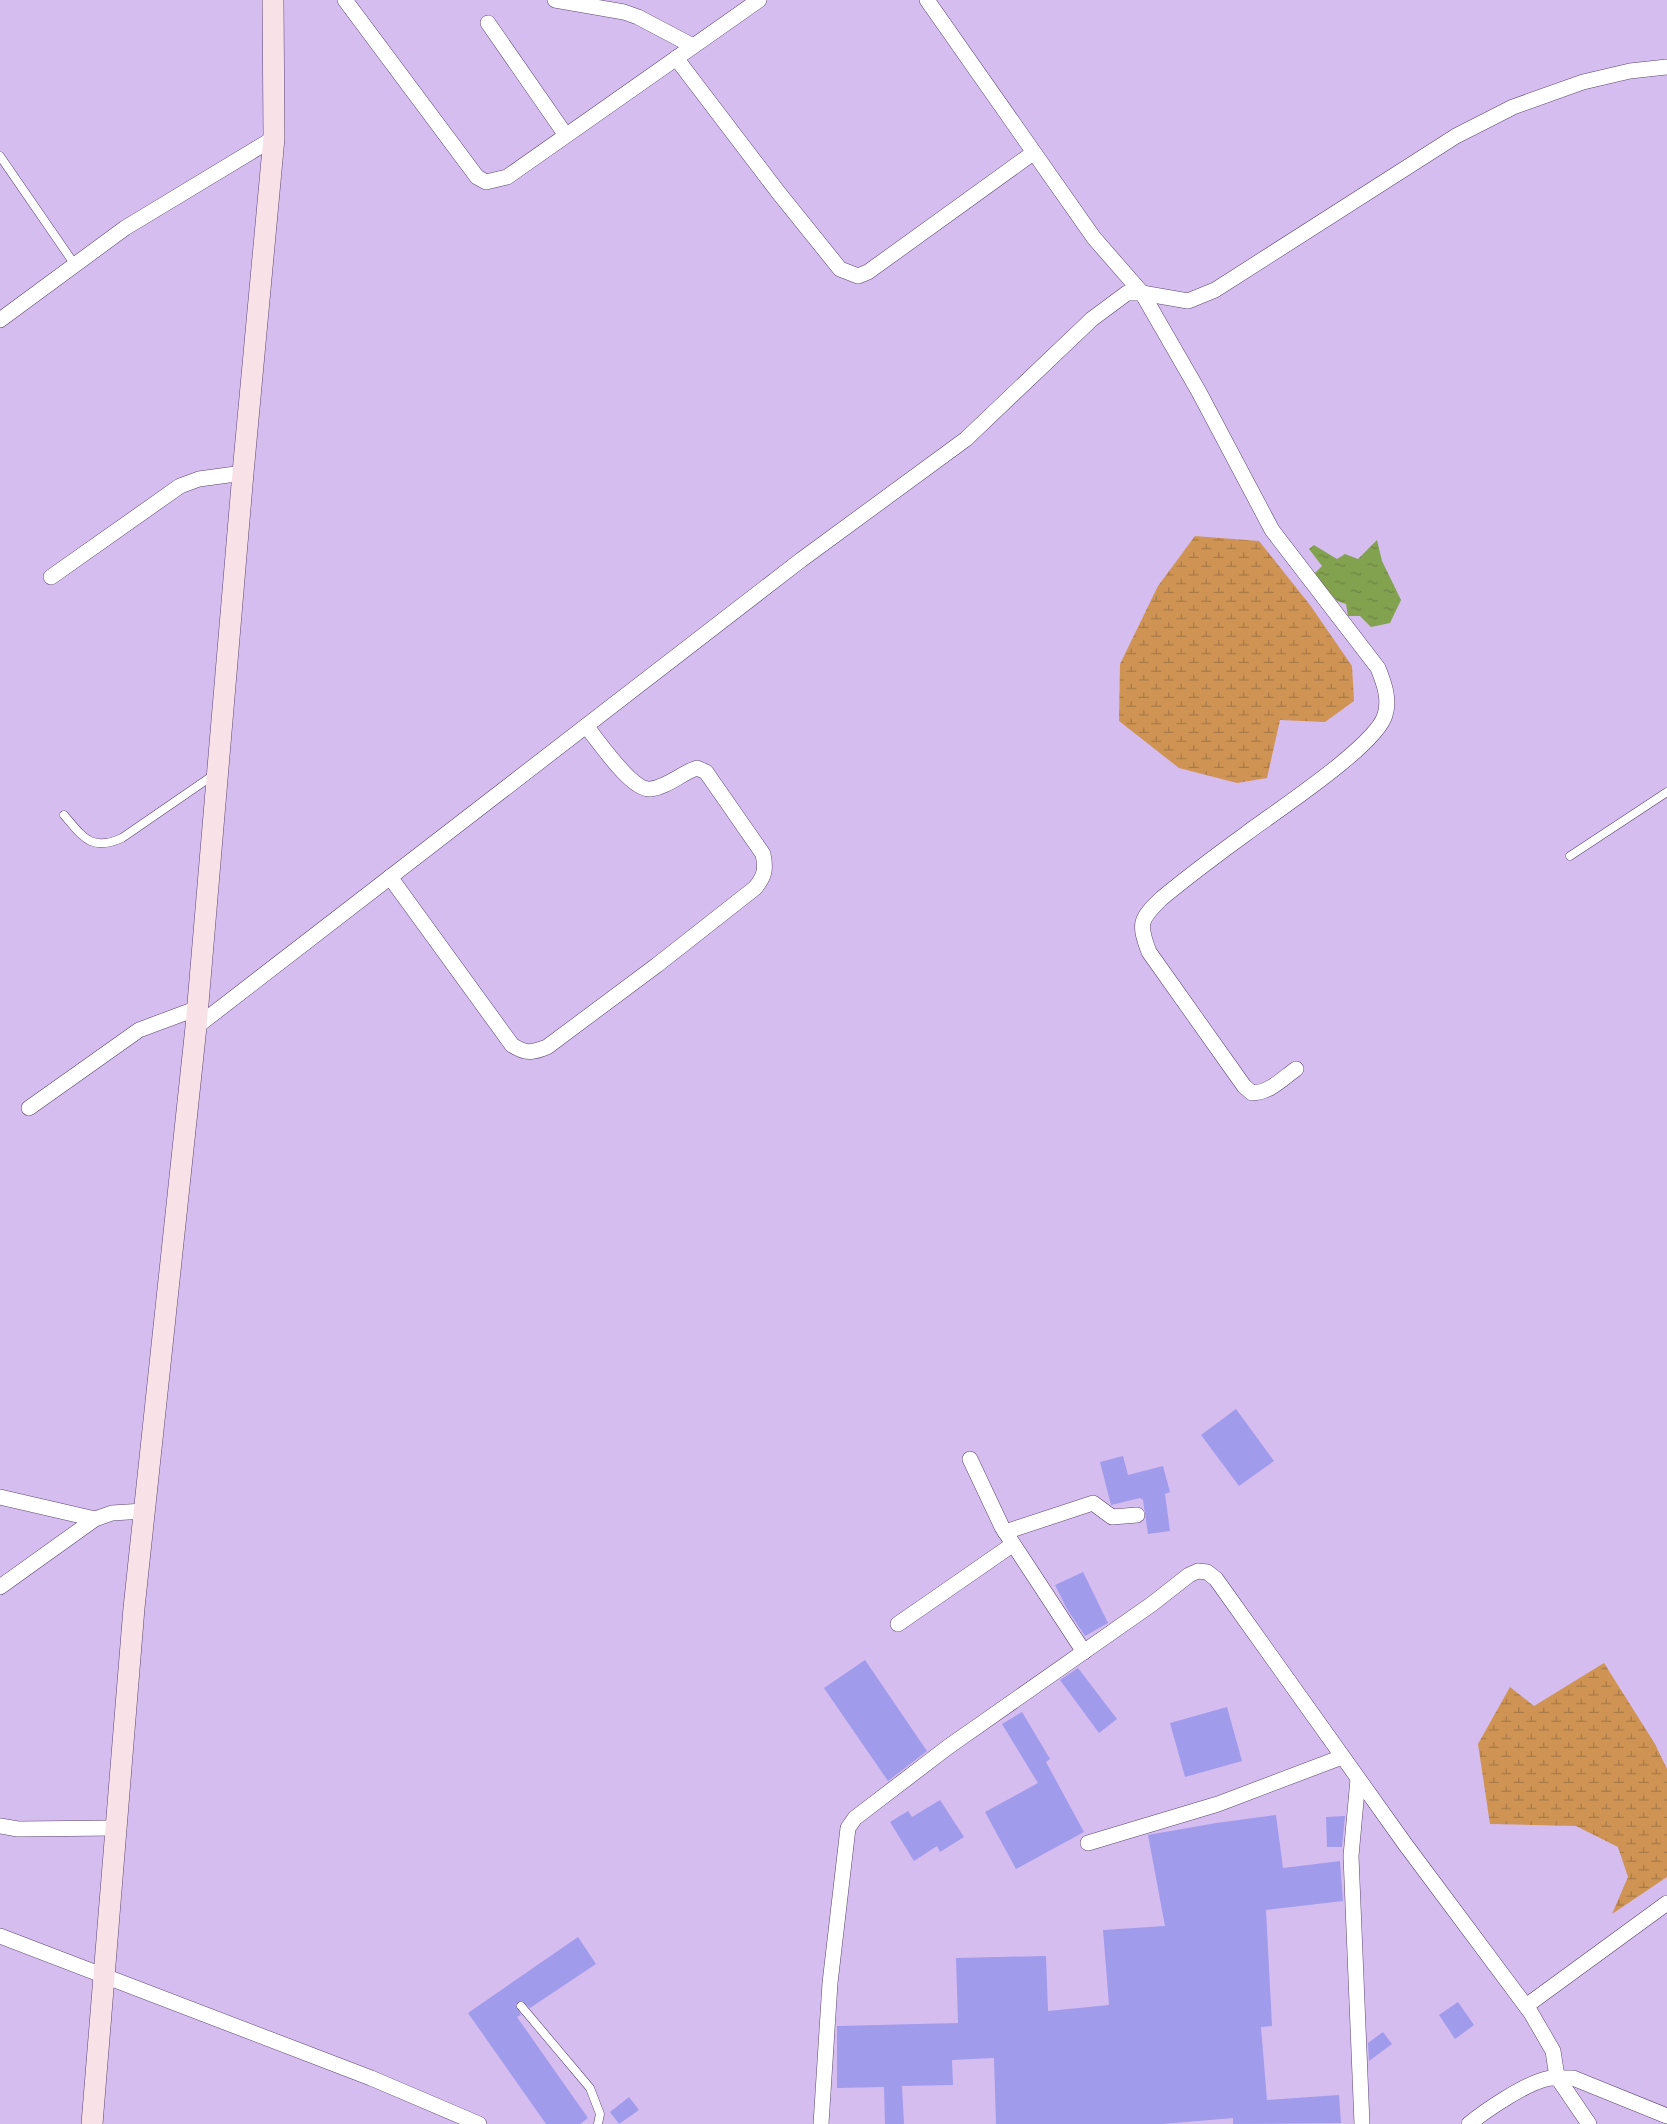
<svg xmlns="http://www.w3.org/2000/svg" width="1667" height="2124" viewBox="0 0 1667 2124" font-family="Barlow,sans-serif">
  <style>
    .wetland { fill: url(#wetland-marsh) }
    .water { fill: url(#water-ripples) }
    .building { fill: #a19bec }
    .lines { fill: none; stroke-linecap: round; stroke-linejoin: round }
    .lane-casing { stroke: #5c4671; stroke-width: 9 }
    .street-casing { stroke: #5c4671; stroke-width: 16 }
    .secondary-casing { stroke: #5c4671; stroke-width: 22 }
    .lane { stroke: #fff; stroke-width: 8 }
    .street { stroke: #fff; stroke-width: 15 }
    .secondary { stroke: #f9e2e7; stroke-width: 21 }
  </style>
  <defs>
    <pattern id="wetland-marsh" width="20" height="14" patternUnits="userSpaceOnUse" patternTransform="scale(1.25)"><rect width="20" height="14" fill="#cf9453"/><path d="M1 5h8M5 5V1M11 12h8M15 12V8" fill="none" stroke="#a97946"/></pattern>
    <pattern id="water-ripples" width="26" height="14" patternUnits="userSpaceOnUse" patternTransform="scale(1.25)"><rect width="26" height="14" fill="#83a24f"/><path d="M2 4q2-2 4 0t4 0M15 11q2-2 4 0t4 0" fill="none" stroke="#6c8443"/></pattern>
  </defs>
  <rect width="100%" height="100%" fill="#d5bdf0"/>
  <g class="wetland">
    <path d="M1195,536L1259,541L1310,605L1352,666L1354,701L1325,722L1280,720L1267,778L1237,783L1179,768L1119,721L1120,664L1158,586Z"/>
    <path d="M1604,1663L1655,1744L1667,1769V1877L1612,1914L1628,1877L1618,1847L1576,1826L1490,1824L1478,1744L1510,1687L1534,1706Z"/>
  </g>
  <path class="water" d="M1377,540L1382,561L1401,600L1390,623L1371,627L1360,616H1348L1346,604L1337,601L1314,574L1322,566L1309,549L1314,545L1337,559L1345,554L1358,559Z"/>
  <g class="building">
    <path d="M1236,1409L1274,1461L1239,1486L1201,1435Z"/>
    <path d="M1123,1456L1128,1475L1163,1466L1170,1492L1165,1494L1170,1531L1148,1534L1143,1500L1140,1498L1111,1505L1100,1462Z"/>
    <path d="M1083,1572L1108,1623L1085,1636L1067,1609L1055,1585Z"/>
    <path d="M865,1660L927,1751L888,1781L824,1688Z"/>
    <path d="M1078,1668L1117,1719L1099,1733L1060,1680Z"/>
    <path d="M1227,1707L1242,1761L1185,1777L1170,1723Z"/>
    <path d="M1022,1712L1050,1759L1046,1762L1084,1832L1016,1869L985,1812L1038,1783L1002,1724Z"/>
    <path d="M940,1800L964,1837L940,1852L937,1846L914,1861L890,1822L908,1811L912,1817Z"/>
    <path d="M1276,1815L1283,1868L1340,1861L1343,1901L1266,1910L1272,2026L1261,2027L1267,2100L1339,2095L1341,2123L1233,2124V2118L1163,2124H996L994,2058L952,2060L953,2085L902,2086L904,2124H885L884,2087L837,2088V2026L958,2023L956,1958L1046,1956L1048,2011L1109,2005L1103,1930L1165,1926L1148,1835L1216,1823Z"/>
    <path d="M1345,1816L1342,1847H1327L1326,1817Z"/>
    <path d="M578,1937L596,1964L530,2008L522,2001L516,2005L521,2015L517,2017L588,2118L580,2124H546L468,2013Z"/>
    <path d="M1458,2002L1474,2025L1455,2039L1439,2015Z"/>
    <path d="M1383,2032L1392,2044L1369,2061L1368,2043Z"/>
    <path d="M629,2097L639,2110L619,2124L610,2112Z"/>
  </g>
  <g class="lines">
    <g class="lane-casing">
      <g id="lane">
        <path d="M0,156L75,265"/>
        <path d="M64,815C83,837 91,852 122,838L215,774"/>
        <path d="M1570,856L1667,792"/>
        <path d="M521,2006L590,2088L600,2114L598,2124"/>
      </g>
    </g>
    <g class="street-casing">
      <g id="street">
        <path d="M345,0L477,177L486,182L507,177L759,0"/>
        <path d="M555,0L624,12L638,17L693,46"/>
        <path d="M927,0L1094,238L1142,293L1199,392L1272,530L1378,668C1384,683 1390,699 1385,715C1376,746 1276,811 1247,833C1218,854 1190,875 1162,898C1140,919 1138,923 1149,952L1244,1086L1252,1093C1269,1093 1282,1079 1296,1069"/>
        <path d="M488,23L565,134"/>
        <path d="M676,58L778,192L840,269L858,276L868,272L1033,153"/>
        <path d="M0,320L125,228L274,138"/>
        <path d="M51,577L180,486L199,479L243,473"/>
        <path d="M390,877L512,1045C526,1054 532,1053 547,1047L657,965L755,888C765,876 766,869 763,854L706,772L697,768C682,773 667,787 651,789C632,792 598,740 586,726"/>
        <path d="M196,1027L801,560L966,439L1092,319L1127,293H1142L1188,301L1215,290L1456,136L1513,107L1583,82L1630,71L1667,67"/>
        <path d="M29,1108L139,1030L198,1008"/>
        <path d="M970,1459L1002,1527L1084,1652"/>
        <path d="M0,1497L95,1519"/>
        <path d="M1005,1532L1093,1503L1112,1517L1137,1515"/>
        <path d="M0,1587L95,1519L112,1513L144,1511"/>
        <path d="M898,1624L1012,1545"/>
        <path d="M1358,1779L1351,1856L1362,2124"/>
        <path d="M0,1826L18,1829L116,1828"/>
        <path d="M1088,1843L1218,1804L1342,1757"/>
        <path d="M0,1936L371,2078L479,2124"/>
        <path d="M1526,2006L1667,1903"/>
        <path d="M821,2124L830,1983L848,1828L855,1818L948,1747L1152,1604L1189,1575L1198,1571L1207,1572L1216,1579L1405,1844L1531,2013L1553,2051L1557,2077L1589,2124"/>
        <path d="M1469,2124C1486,2110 1525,2084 1546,2079C1555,2077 1564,2078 1573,2078L1667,2116"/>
      </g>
    </g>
    <g class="secondary-casing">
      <path id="secondary" d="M92,2124L134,1608L196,1027L243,473L274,138L273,0"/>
    </g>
    <use href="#lane" class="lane"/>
    <use href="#street" class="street"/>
    <use href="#secondary" class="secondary"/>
  </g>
</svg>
